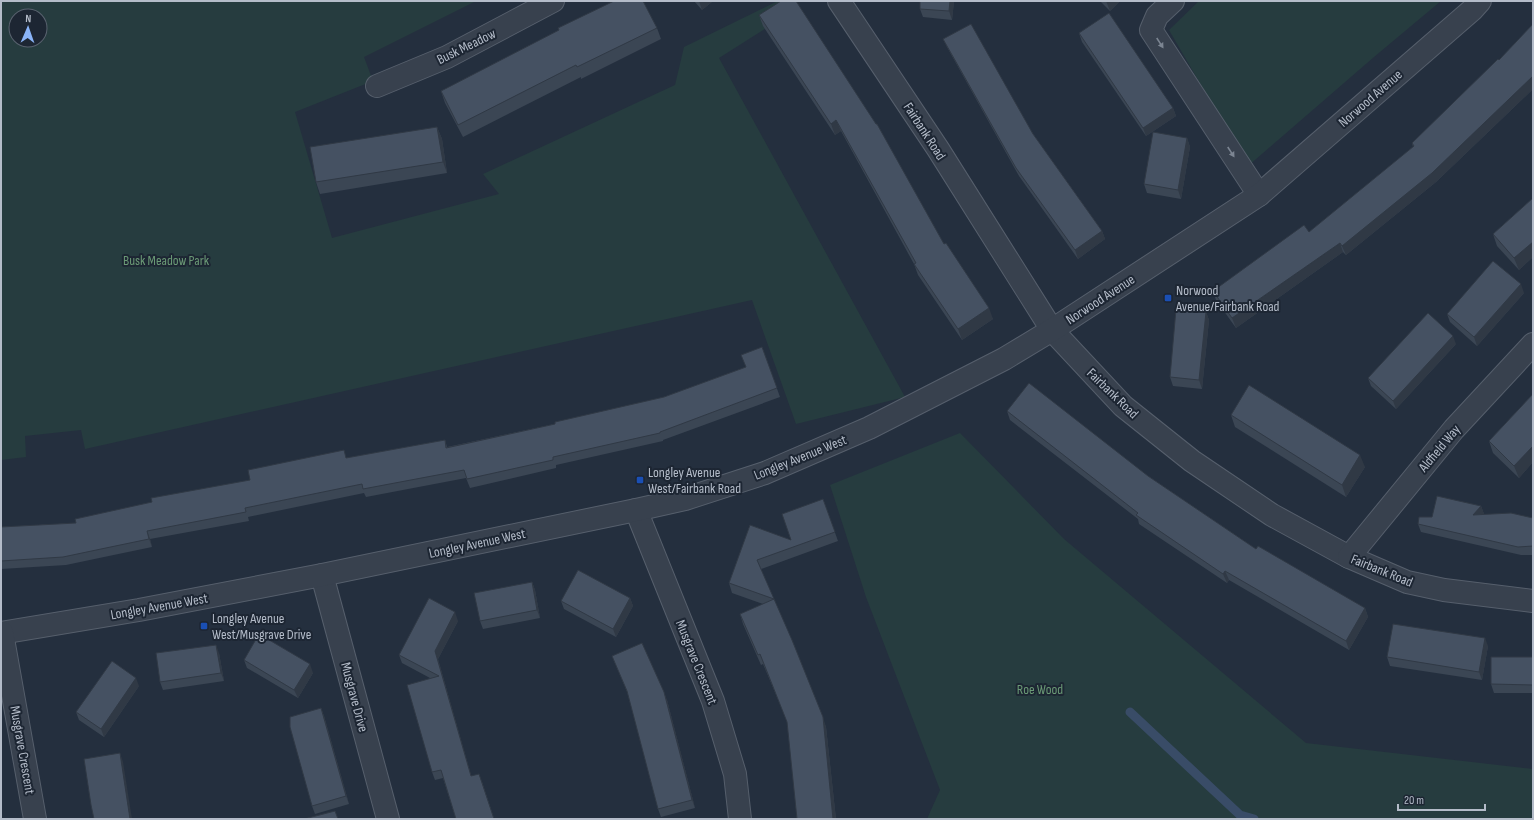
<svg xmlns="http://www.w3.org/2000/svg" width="1534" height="820" viewBox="0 0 1534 820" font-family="'Sofia Sans Condensed',sans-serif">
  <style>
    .green { fill: #263c3f; fill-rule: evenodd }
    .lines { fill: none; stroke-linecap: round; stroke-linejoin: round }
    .stream { stroke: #394c67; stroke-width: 9 }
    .minor-casing { stroke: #565f6c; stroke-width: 24 }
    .minor { stroke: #38414e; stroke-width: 22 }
    .wall { fill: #3b4654 }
    .shaded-wall { fill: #303945 }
    .building { fill: #455162; stroke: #303945 }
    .oneway { fill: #7c8592 }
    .transit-dot { fill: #1a4fb4; stroke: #1d2633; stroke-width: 1.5 }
    .labels { text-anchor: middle; stroke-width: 4; stroke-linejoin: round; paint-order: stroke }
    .street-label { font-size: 14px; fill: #b4bcc9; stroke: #1d2633 }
    .park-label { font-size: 14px; fill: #6b9a76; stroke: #1d2633 }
    .poi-label { font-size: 14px; fill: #b4bcc9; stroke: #1d2633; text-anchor: start }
  </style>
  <rect width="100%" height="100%" fill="#242f3e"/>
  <g class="green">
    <path d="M1,1H476L364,57L373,81L295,112L332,238L499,194L483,174L675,85L684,47L778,1H785L790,13L719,58L905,397L796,424L752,300L85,449L81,430L25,436L26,457L1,460ZM16,16H40V40H16Z"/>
    <path d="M1199,1H1441L1374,57L1248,166L1169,30Z"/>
    <path d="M960,433L1064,539L1306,743L1533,769V819H927L940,790L866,597L830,485Z"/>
  </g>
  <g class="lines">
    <path class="stream" d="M1130,712L1240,815L1254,819"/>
    <g class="minor-casing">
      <g id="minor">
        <path d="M839,1L938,149L1052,330L1123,406L1192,461L1272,515L1349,557L1407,582L1444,590L1533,601"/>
        <path d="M1173,1L1157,16L1151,30L1259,195"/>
        <path d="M377,86L447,57L553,1"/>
        <path d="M636,510L713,701L735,774L740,819"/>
        <path d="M1349,557L1454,429L1533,344"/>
        <path d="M322,575L388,819"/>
        <path d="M1,633L139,610L322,575L636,510L685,499L765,473L869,428L1004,359L1052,330L1259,195L1472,10L1480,1"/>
        <path d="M2,633L35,819"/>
      </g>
    </g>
    <use href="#minor" class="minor"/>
  </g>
  <g class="wall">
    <path d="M694,1H713L702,10Z"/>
    <path d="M954,1L952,20L923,17L920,9Z"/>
    <path d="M1100,1H1120L1110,11Z"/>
    <path d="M759,15L944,244L993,319L962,340L918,275L914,264L841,131L835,135L763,26Z"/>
    <path d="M1533,24V89L1436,182L1346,255L1343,252L1236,328L1216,300L1213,291L1309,232L1413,147L1412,143L1499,60Z"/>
    <path d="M657,28L661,39L581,79V77L463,137L445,103L441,91Z"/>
    <path d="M1079,33L1173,108L1176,116L1146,136L1082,42Z"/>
    <path d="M943,39L1033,134L1102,231L1105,239L1078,259L1019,176L947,47Z"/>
    <path d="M437,127L442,139L447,173L320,194L316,182Z"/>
    <path d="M1187,138L1190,147L1181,199L1147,193L1144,184Z"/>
    <path d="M1533,198V257L1519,270L1497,246L1493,234Z"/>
    <path d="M1524,293L1477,346L1450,322L1447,314Z"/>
    <path d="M1206,312L1209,320L1202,389L1173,386L1170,377Z"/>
    <path d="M1456,344L1396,409L1371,386L1368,378Z"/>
    <path d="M762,347L780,397L663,440V441L556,465V468L470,488L466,478L366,497L364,493L248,517L249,521L150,539L152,547L104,557L66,565L1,569V527L76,523L250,480L347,458L445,440L447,447L555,424L664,397L746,367Z"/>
    <path d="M1533,394V462L1519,478L1493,453L1489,441Z"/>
    <path d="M1007,411L1148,476L1256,549L1365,608L1368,617L1349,650L1229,580L1227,583L1139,524L1138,519L1010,420Z"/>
    <path d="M1231,415L1365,467L1346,497L1235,427Z"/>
    <path d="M823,499L838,541L761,569L826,727L836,819H797L788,723L763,664L761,665L743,624L740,614L763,604L732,593L729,583L750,525L791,540Z"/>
    <path d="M1481,506L1484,514L1533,518V555H1521L1421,532L1418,524L1432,517Z"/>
    <path d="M532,582L535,590L540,618L483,629L480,621Z"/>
    <path d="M630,598L633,606L616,637L564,609L561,601Z"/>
    <path d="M458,621L438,659L471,776L482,782L494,819H456L443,778L435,780L432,772L430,678L402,663L399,655Z"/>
    <path d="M1488,646L1482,680L1390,666L1387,657Z"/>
    <path d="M219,653L224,681L163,690L160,682Z"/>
    <path d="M612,656L667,700L695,808L661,817L658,809L628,694Z"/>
    <path d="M1533,657V693H1494L1491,684Z"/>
    <path d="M244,660L313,673L298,698L247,668Z"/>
    <path d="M139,686L104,737L79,720L76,712Z"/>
    <path d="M321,708L324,716L349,804L315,814L312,806Z"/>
  </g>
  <g class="shaded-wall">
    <path d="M699,1H713L702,10Z"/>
    <path d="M950,1H954L952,20L949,11Z"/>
    <path d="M1106,1H1120L1110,11Z"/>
    <path d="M1533,76V89L1436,182L1346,255L1342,246Z"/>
    <path d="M1173,108L1176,116L1146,136L1143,128Z"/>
    <path d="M836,120L841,131L835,135L831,124Z"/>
    <path d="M437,127L442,139L447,173L443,162Z"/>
    <path d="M1187,138L1190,147L1181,199L1178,190Z"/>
    <path d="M1102,231L1105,239L1078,259L1075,250Z"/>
    <path d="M1533,242V257L1519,270L1514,258Z"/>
    <path d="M1340,243L1343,252L1236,328L1232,318Z"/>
    <path d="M1521,284L1524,293L1477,346L1474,337Z"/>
    <path d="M989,308L993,319L962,340L958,329Z"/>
    <path d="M1206,312L1209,320L1202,389L1199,380Z"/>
    <path d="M1453,336L1456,344L1396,409L1393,401Z"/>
    <path d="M1533,446V462L1519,478L1514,466Z"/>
    <path d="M1360,455L1365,467L1346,497L1342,485Z"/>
    <path d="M1481,506L1484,514L1473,515Z"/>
    <path d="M147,531L150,539L152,547L149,539Z"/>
    <path d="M1225,571L1229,580L1227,583L1223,574Z"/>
    <path d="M532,582L535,590L540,618L537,610Z"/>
    <path d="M630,598L633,606L616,637L613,629Z"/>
    <path d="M1365,608L1368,617L1349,650L1346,641Z"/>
    <path d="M455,612L458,621L438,659L474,785L471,776L435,651Z"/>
    <path d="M1485,638L1488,646L1482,680L1479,672Z"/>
    <path d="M216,645L219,653L224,681L221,673Z"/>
    <path d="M310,664L313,673L298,698L294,690Z"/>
    <path d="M136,678L139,686L104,737L101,729Z"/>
    <path d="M664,692L667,700L695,808L692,800Z"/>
    <path d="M321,708L324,716L349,804L346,796Z"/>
    <path d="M823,717L826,727L836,819H833Z"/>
    <path d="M120,753L123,762L132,819H130Z"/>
  </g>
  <g class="building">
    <path d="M614,1H643L657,28L577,67L576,65L458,125L441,91L559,30L558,28Z"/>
    <path d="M781,1H796L876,124H877L944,244L946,243L989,308L958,329L914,264L916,263L836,120L831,124L759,15Z"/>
    <path d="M920,1H950L949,11L920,9Z"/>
    <path d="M1109,13L1173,108L1143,128L1079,33Z"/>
    <path d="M971,24L1033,134L1102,231L1075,250L1016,168L943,39Z"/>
    <path d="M1533,24V76L1432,173L1342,246L1340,243L1232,318L1213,291L1304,225L1309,232L1414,146L1412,143L1498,59L1499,60Z"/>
    <path d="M437,127L443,162L316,182L310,147Z"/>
    <path d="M1153,132L1187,138L1178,190L1144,184Z"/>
    <path d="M1533,198V242L1514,258L1493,234Z"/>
    <path d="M1493,261L1521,284L1474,337L1447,314Z"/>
    <path d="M1176,309L1206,312L1199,380L1170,377Z"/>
    <path d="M1428,313L1453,336L1393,401L1368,378Z"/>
    <path d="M762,347L777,388L660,432V433L553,457V460L467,479L464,470L363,489L362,484L245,508L246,512L147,531L149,539L101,549L63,557L1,561V527L76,523L75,519L152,502L151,498L250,480L248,470L344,450L346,458L445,440L446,448L555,424V422L664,397L746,367L741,355Z"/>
    <path d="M1029,383L1148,476L1256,549L1258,546L1365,608L1346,641L1225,571L1223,574L1136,515L1138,513L1007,411Z"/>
    <path d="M1249,385L1360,455L1342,485L1231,415Z"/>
    <path d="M1533,394V446L1514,466L1489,441Z"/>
    <path d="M1437,496L1481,506L1473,515L1511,513L1533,518V546L1518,547L1418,524L1419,517H1432Z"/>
    <path d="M823,499L835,532L757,560L792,640L823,717L833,819H797L787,722L760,654L758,655L740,614L774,599L729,583L750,525L791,540L782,514Z"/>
    <path d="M578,570L630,598L613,629L561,601Z"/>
    <path d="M532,582L537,610L480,621L474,593Z"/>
    <path d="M429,598L455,612L435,651L471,776L479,774L494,819H456L441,770L432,772L407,685L439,676L399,655Z"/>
    <path d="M1393,624L1485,638L1479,672L1387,657Z"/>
    <path d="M259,634L310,664L294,690L244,660Z"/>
    <path d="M642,643L664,692L692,800L658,809L627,691L612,656Z"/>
    <path d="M216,645L221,673L160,682L156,653Z"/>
    <path d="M1491,657H1533V685L1491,684Z"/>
    <path d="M112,661L136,678L101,729L76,712Z"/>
    <path d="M321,708L346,796L312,806L290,727V717Z"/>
    <path d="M120,753L130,819H94L91,805L84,759Z"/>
    <path d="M335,811L338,819H304Z"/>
  </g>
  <defs><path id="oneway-solid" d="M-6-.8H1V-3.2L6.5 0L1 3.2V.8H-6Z"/></defs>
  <g class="oneway">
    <use href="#oneway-solid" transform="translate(1160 43) rotate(57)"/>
    <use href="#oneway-solid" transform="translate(1231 152) rotate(57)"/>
  </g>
  <g class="transit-dot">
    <rect x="1164" y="294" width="8" height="8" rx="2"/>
    <rect x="636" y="476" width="8" height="8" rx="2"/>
    <rect x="200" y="622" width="8" height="8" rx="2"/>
  </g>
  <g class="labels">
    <g class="street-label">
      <text transform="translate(466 46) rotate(-26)" y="5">Busk Meadow</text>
      <text transform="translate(1370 98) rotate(-41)" y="5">Norwood Avenue</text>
      <text transform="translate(925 131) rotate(57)" y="5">Fairbank Road</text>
      <text transform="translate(1100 299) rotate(-33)" y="5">Norwood Avenue</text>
      <text transform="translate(1113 393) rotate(44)" y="5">Fairbank Road</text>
      <text transform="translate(1439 448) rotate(-50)" y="5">Aldfield Way</text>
      <text transform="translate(800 457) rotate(-22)" y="5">Longley Avenue West</text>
      <text transform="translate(477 543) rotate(-12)" y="5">Longley Avenue West</text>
      <text transform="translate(1382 570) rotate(22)" y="5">Fairbank Road</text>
      <text transform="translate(159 606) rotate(-10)" y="5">Longley Avenue West</text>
      <text transform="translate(697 662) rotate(68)" y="5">Musgrave Crescent</text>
      <text transform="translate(355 697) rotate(75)" y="5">Musgrave Drive</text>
      <text transform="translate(23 750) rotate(80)" y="5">Musgrave Crescent</text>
    </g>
    <g class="park-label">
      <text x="166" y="265">Busk Meadow Park</text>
      <text x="1040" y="694">Roe Wood</text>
    </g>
    <g class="poi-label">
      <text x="1176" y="295">Norwood<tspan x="1176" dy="16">Avenue/Fairbank Road</tspan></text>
      <text x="648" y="477">Longley Avenue<tspan x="648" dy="16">West/Fairbank Road</tspan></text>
      <text x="212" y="623">Longley Avenue<tspan x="212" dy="16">West/Musgrave Drive</tspan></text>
    </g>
  </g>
  <rect width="1534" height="820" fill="none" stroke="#b4bcc9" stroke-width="4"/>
  <g transform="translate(28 28) rotate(2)"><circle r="19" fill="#1d2633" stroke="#59626f"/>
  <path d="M0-3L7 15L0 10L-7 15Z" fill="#8ab4f8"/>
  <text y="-6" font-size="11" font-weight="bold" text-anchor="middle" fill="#b4bcc9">N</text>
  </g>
  <path d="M1398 804v6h87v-6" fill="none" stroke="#b4bcc9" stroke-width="2"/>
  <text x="1404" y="804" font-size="12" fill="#b4bcc9" stroke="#1d2633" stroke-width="3" paint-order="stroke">20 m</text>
</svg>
